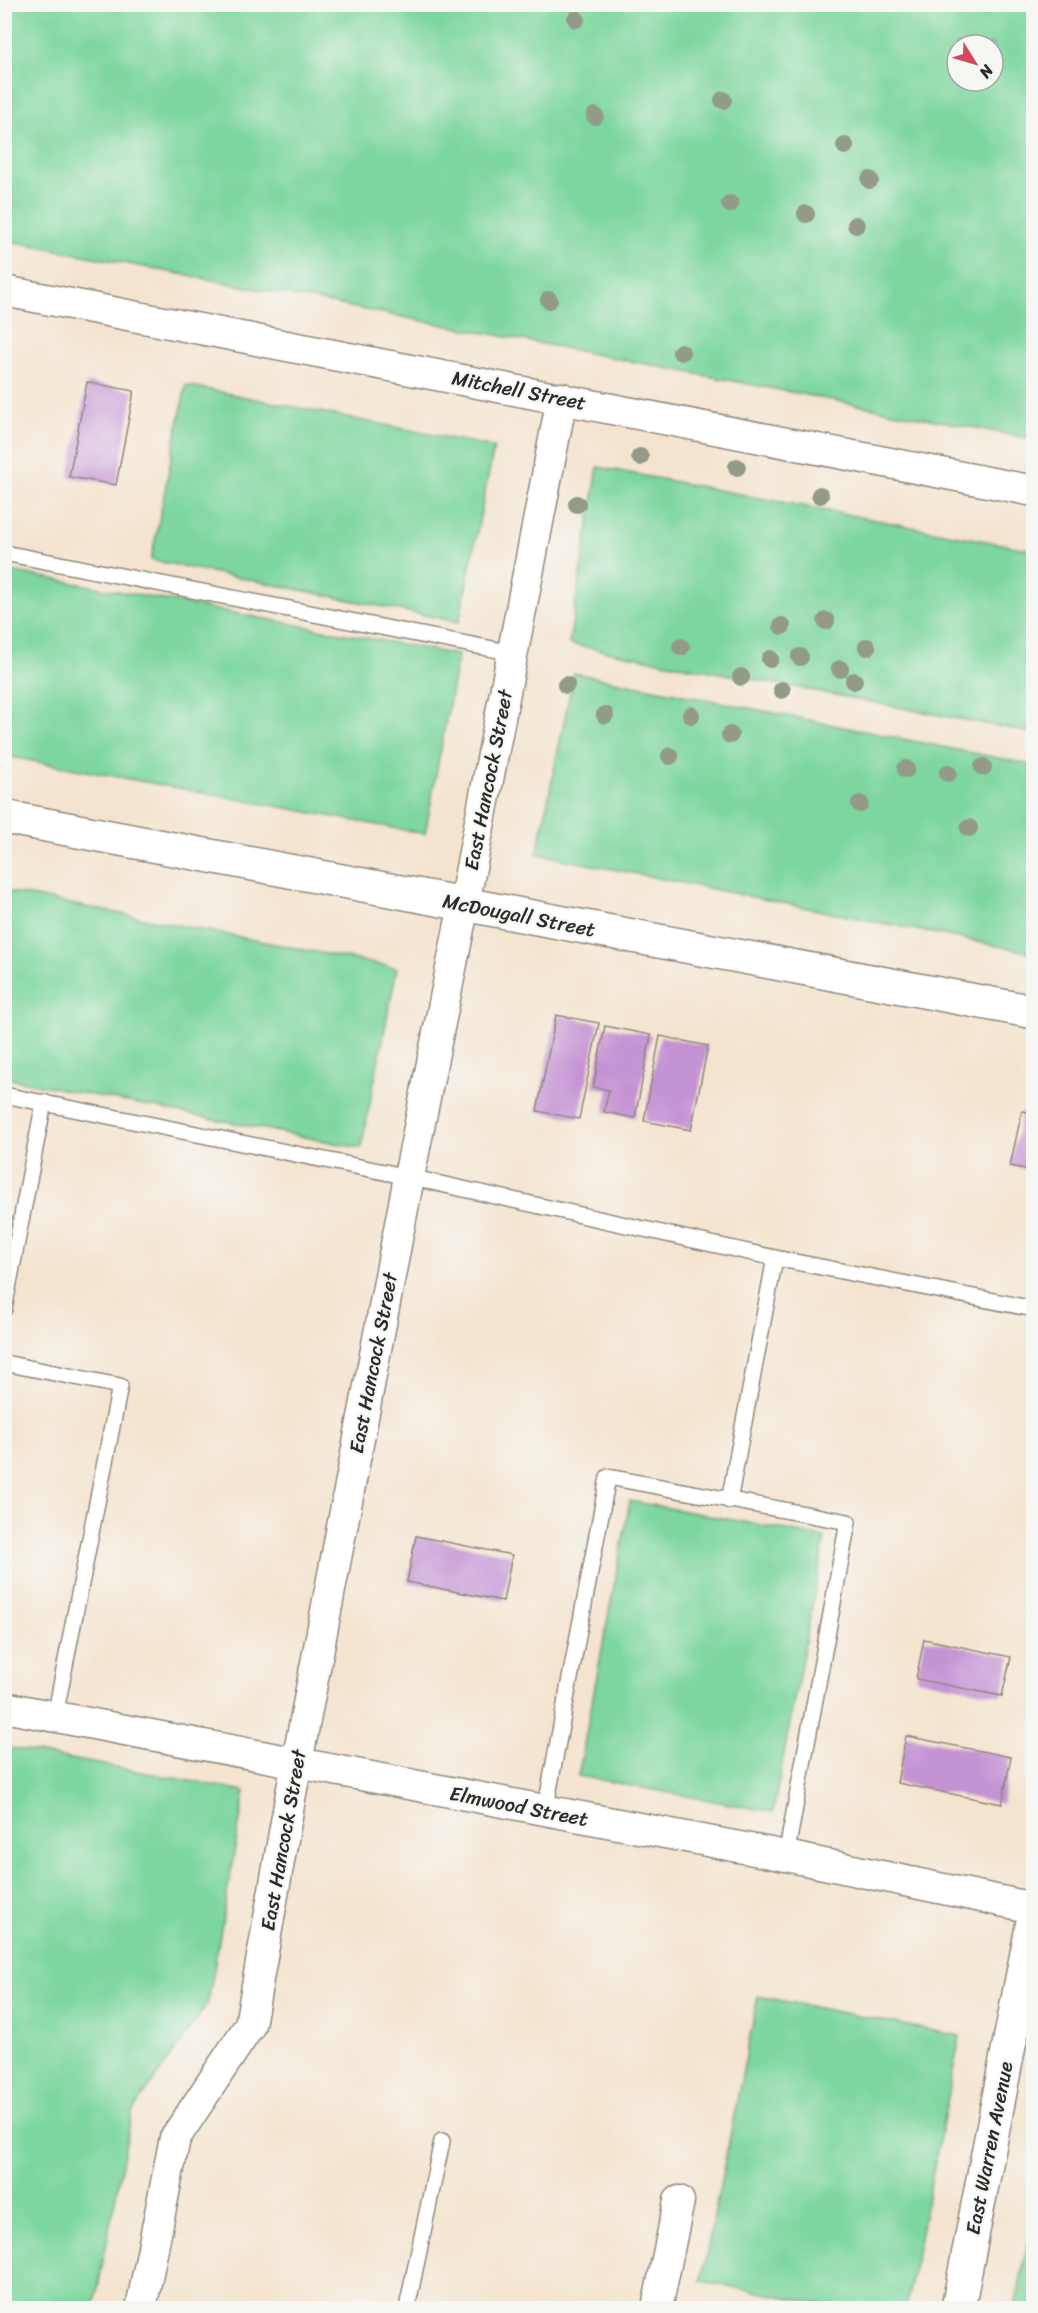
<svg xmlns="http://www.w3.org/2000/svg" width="1038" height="2313" viewBox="0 0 1038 2313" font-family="Sriracha,sans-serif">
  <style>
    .green { fill: #7cd69d; stroke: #548064; stroke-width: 1.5; fill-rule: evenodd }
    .building { fill: #c493d4 }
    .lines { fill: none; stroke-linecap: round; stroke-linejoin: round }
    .service-casing { stroke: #90887d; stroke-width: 18 }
    .minor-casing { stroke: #90887d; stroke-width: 33 }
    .tertiary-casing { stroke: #90887d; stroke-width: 36 }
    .secondary-casing { stroke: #90887d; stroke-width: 36 }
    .service { stroke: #fff; stroke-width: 15 }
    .minor { stroke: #fff; stroke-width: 30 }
    .tertiary { stroke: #fff; stroke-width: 33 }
    .secondary { stroke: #fff; stroke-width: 33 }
    .tree { fill: #939a88 }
    .labels { text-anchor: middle; stroke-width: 4.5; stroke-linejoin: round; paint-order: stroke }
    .street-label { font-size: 20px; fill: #2b2b2b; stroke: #f6f6f2 }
  </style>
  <rect width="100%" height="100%" fill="#f6f6f2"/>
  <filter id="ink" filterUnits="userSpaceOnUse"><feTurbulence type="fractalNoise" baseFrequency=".0167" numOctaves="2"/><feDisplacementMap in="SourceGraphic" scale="12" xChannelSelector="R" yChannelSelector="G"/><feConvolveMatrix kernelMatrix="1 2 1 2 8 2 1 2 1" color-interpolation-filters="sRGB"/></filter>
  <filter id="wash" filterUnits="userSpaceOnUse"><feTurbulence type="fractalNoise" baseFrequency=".008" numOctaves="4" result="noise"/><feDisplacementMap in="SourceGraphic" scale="24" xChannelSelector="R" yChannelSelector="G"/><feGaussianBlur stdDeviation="1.35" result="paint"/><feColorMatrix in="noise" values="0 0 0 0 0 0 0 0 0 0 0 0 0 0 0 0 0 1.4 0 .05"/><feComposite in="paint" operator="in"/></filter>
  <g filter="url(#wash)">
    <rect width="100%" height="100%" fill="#f4e4cf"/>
    <g class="green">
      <path d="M4,5H1033V439L5,240ZM957,45H993V81H957Z"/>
      <path d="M186,385L494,447L459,622L151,560Z"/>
      <path d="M598,467L1033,550V733L569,644Z"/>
      <path d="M5,570L458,655L425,834L5,756Z"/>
      <path d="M574,673L1033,765V953L537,854Z"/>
      <path d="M5,891L397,968L361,1148L5,1078Z"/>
      <path d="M630,1501L825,1537L773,1812L578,1776Z"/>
      <path d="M5,1747L245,1791L208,2003L132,2112L94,2308H5Z"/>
      <path d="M758,1996L960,2036L906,2308H842L701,2281Z"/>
      <path d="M1033,2214V2308H1015Z"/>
    </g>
    <g id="blocks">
      <g class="building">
        <path d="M87,382L134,391L116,485L69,477Z"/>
        <path d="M556,1015L599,1023L579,1119L537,1111Z"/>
        <path d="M605,1026L651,1035L635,1118L604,1112L609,1090L593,1087Z"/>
        <path d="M660,1036L708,1046L691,1130L644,1121Z"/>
        <path d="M1022,1111L1034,1113V1171L1010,1166Z"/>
        <path d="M416,1536L512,1555L503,1601L407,1582Z"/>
        <path d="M924,1639L1011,1657L1002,1696L916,1679Z"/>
        <path d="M906,1736L1011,1757L1002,1804L897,1783Z"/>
      </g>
    </g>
  </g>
  <g filter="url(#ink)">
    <use href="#blocks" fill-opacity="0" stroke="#90887d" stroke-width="1.5"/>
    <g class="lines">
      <g class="service-casing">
        <g id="service">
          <path d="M4,553L513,653"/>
          <path d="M4,1095L409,1177L775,1258L1034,1309"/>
          <path d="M4,1309L44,1102"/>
          <path d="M4,1363L120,1386L55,1716"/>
          <path d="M729,1501L775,1258"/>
          <path d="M545,1811L608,1477L848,1522L786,1856"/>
          <path d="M407,2308L442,2141"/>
        </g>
      </g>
      <g class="minor-casing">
        <g id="minor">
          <path d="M4,291L1034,491"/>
          <path d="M4,1707L786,1856L1034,1908"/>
          <path d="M141,2308L175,2138L250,2025L290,1799L409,1177L464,904L562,398"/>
          <path d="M657,2308L679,2201"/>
        </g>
      </g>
      <g class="tertiary-casing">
        <path id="tertiary" d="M4,817L1034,1012"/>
      </g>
      <g class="secondary-casing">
        <path id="secondary" d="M958,2308L1034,1917"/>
      </g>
      <use href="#service" class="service"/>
      <use href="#minor" class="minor"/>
      <use href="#tertiary" class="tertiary"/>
      <use href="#secondary" class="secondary"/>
    </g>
    <g class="tree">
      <circle cx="576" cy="19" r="9"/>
      <circle cx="723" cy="100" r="9"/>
      <circle cx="595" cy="116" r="9"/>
      <circle cx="845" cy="146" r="9"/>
      <circle cx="870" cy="180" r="9"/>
      <circle cx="730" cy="204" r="9"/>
      <circle cx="806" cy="214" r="9"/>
      <circle cx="856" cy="225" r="9"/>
      <circle cx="549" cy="300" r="9"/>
      <circle cx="681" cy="352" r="9"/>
      <circle cx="640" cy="457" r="9"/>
      <circle cx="737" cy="467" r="9"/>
      <circle cx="820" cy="495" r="9"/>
      <circle cx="577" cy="504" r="9"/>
      <circle cx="826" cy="621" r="9"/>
      <circle cx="782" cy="626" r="9"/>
      <circle cx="681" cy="647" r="9"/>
      <circle cx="867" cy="647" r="9"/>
      <circle cx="800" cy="657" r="9"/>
      <circle cx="770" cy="659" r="9"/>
      <circle cx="840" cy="669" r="9"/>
      <circle cx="741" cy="677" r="9"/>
      <circle cx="854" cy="681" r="9"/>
      <circle cx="566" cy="685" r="9"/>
      <circle cx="782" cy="690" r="9"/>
      <circle cx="605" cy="715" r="9"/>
      <circle cx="691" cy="715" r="9"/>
      <circle cx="730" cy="735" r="9"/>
      <circle cx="670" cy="756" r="9"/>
      <circle cx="983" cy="767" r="9"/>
      <circle cx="906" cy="769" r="9"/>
      <circle cx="948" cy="773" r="9"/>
      <circle cx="860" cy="804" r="9"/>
      <circle cx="969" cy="828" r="9"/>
    </g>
  </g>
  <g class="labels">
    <g class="street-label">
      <text transform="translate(519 390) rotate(11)" y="7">Mitchell Street</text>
      <text transform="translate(488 780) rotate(-79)" y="7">East Hancock Street</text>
      <text transform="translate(519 915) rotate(11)" y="7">McDougall Street</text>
      <text transform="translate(373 1363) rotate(-79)" y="7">East Hancock Street</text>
      <text transform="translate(519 1806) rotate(11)" y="7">Elmwood Street</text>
      <text transform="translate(283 1840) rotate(-80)" y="7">East Hancock Street</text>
      <text transform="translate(989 2148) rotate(-79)" y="7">East Warren Avenue</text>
    </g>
  </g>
  <rect width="1038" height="2313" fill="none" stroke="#f6f6f2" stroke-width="24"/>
  <g transform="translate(975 63) rotate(127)"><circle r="28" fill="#f6f6f2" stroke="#a5a5a2" stroke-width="1.5"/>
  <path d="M0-4.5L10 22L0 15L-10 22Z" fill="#d1495b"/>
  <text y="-9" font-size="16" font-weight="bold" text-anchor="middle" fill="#2b2b2b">N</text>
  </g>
</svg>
